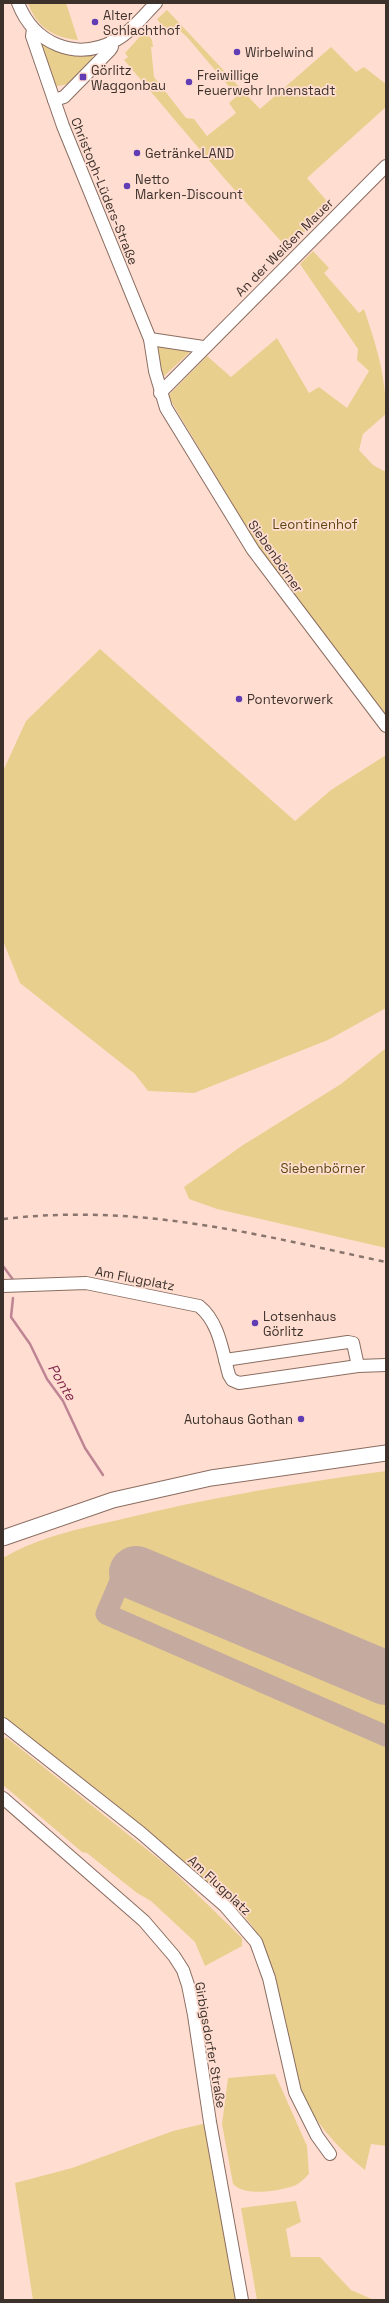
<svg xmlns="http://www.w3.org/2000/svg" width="389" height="2303" viewBox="0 0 389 2303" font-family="'Space Grotesk',sans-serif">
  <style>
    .green { fill: #e9cf8e }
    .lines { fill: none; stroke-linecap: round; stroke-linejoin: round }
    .stream { stroke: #bf8494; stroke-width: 2.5 }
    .taxiway { stroke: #c4aa9f; stroke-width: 21 }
    .runway { stroke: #c4aa9f; stroke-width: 54 }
    .minor-casing { stroke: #8a6d61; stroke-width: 14 }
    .major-casing { stroke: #8a6d61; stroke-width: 17 }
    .minor { stroke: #fff; stroke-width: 12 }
    .major { stroke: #fff; stroke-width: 15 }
    .rail { stroke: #89756d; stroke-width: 2.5; stroke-dasharray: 5 5; stroke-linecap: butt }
    .poi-dot { fill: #603cb5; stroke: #ffded1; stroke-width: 1.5 }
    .labels { text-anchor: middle; stroke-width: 3.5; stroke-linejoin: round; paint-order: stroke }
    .poi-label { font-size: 13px; fill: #3d312c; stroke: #ffded1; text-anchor: start }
    .street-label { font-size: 13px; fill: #3d312c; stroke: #ffded1 }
    .park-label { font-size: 13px; fill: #59460c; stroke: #ffded1 }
    .water-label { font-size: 14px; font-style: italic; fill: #82284d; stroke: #ffded1 }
  </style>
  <rect width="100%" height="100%" fill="#ffded1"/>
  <g class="green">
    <path d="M28,3H66L78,40C53,38 36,26 28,3Z"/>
    <path d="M167,10L260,109L331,47L356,72L364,67L386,84V107L307,178L332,207L287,248L224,178L124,60L128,57L125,53L145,31L152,40L153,47H151L154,77L186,118L194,119L207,136L236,113L229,103L237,96L187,37L177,28L174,30L175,32L169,33L158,25L160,23L157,19Z"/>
    <path d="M44,44L53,49L91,54L93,57V60L68,84L53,87L41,45Z"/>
    <path d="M313,251L329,268L324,273L359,313L364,309C376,345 386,375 386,414L363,434L359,450L373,465L386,472V718L281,580L248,530L168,396L207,356L231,377L277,338L309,393L319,387L347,408L369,371L357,360L358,349L300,264Z"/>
    <path d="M158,346L190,349L191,351L162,378Z"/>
    <path d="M100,649L295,821L331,790L386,755V1008L328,1040L194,1093L148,1091L135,1074L20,983L3,941V771L26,721Z"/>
    <path d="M386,1048V1248L217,1209L189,1199L184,1187L243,1145L341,1084Z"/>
    <path d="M386,1471V2146L371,2144L365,2170C331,2143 303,2109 292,2066C280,2018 280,1969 253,1927C242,1911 223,1898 209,1885C145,1824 72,1771 3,1716V1558C38,1537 78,1529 118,1520C206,1498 296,1483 386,1471Z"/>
    <path d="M6,1737L170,1868L242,1938V1946L205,1966L195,1942L151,1901L137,1893L87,1853L82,1852L3,1785V1740Z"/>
    <path d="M275,2074L307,2146L309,2174C305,2178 299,2184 294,2186C278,2191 245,2197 233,2184L222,2124L228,2078Z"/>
    <path d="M207,2123L236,2300H33L15,2183L72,2168L173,2131Z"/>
    <path d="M296,2201L301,2222L286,2229L291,2257H320L351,2290L374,2300H257L241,2208Z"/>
  </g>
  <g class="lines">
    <g class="stream">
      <path d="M3,1266L14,1281"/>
      <path d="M13,1298L11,1317L30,1344L47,1379L63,1401L85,1448L103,1475"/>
    </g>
    <path class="taxiway" d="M136,1573L121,1579L106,1614L386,1736"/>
    <path class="runway" d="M136,1573L386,1678"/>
    <g class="minor-casing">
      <g id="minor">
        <path d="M18,3C34,44 76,62 116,40C131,32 144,15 156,3"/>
        <path d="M33,29L32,36L63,126L150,339L155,371L166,408L253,550L386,726"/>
        <path d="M54,100L64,97L110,50L112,47L111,42"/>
        <path d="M150,339L203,347"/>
        <path d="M160,393L386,166"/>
        <path d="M3,1286L86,1283L199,1306C219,1322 222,1350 229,1375L232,1380L239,1383L358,1366L386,1365"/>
        <path d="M225,1360L348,1342L353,1343L358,1366"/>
        <path d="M3,1724L141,1833L225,1906L256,1942L269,1978L295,2092L317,2136L330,2154"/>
        <path d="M3,1798L144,1921L174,1956L183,1970L188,1985L194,2015L210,2122L242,2300"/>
      </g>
    </g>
    <g class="major-casing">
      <path id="major" d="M3,1538L113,1500L211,1478L386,1453"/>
    </g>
    <use href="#minor" class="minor"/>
    <use href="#major" class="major"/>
    <path class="rail" d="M3,1219C140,1203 254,1234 386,1262"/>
  </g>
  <g class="poi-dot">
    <circle cx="95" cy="22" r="4"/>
    <circle cx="237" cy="52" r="4"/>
    <rect x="79" y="73" width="8" height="8" rx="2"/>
    <circle cx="189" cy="82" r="4"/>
    <circle cx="137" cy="153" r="4"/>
    <circle cx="127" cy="186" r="4"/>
    <circle cx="239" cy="699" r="4"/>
    <circle cx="255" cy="1323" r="4"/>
    <circle cx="301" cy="1419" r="4"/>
  </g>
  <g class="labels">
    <g class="poi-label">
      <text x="103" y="20">Alter<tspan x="103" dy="15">Schlachthof</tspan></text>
      <text x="245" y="57">Wirbelwind</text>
      <text x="91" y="75">Görlitz<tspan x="91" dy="15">Waggonbau</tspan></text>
      <text x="197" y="80">Freiwillige<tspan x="197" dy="15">Feuerwehr Innenstadt</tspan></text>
      <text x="145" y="158">GetränkeLAND</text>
      <text x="135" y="184">Netto<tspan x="135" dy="15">Marken-Discount</tspan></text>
      <text x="247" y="704">Pontevorwerk</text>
      <text x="263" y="1321">Lotsenhaus<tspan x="263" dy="15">Görlitz</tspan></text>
      <text x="293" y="1424" text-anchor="end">Autohaus Gothan</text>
    </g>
    <g class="street-label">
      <text transform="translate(105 191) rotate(68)" y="5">Christoph-Lüders-Straße</text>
      <text transform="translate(284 247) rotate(-45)" y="5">An der Weißen Mauer</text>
      <text transform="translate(276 556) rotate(55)" y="5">Siebenbörner</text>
      <text transform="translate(135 1278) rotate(11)" y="5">Am Flugplatz</text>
      <text transform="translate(220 1885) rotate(43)" y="5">Am Flugplatz</text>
      <text transform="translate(211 2045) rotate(80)" y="5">Girbigsdorfer Straße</text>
    </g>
    <g class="park-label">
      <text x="315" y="529">Leontinenhof</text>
      <text x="323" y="1173">Siebenbörner</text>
    </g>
    <g class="water-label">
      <text transform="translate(62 1382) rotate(59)" y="5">Ponte</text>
    </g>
  </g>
  <rect width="389" height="2303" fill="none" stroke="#3d312c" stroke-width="8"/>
</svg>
